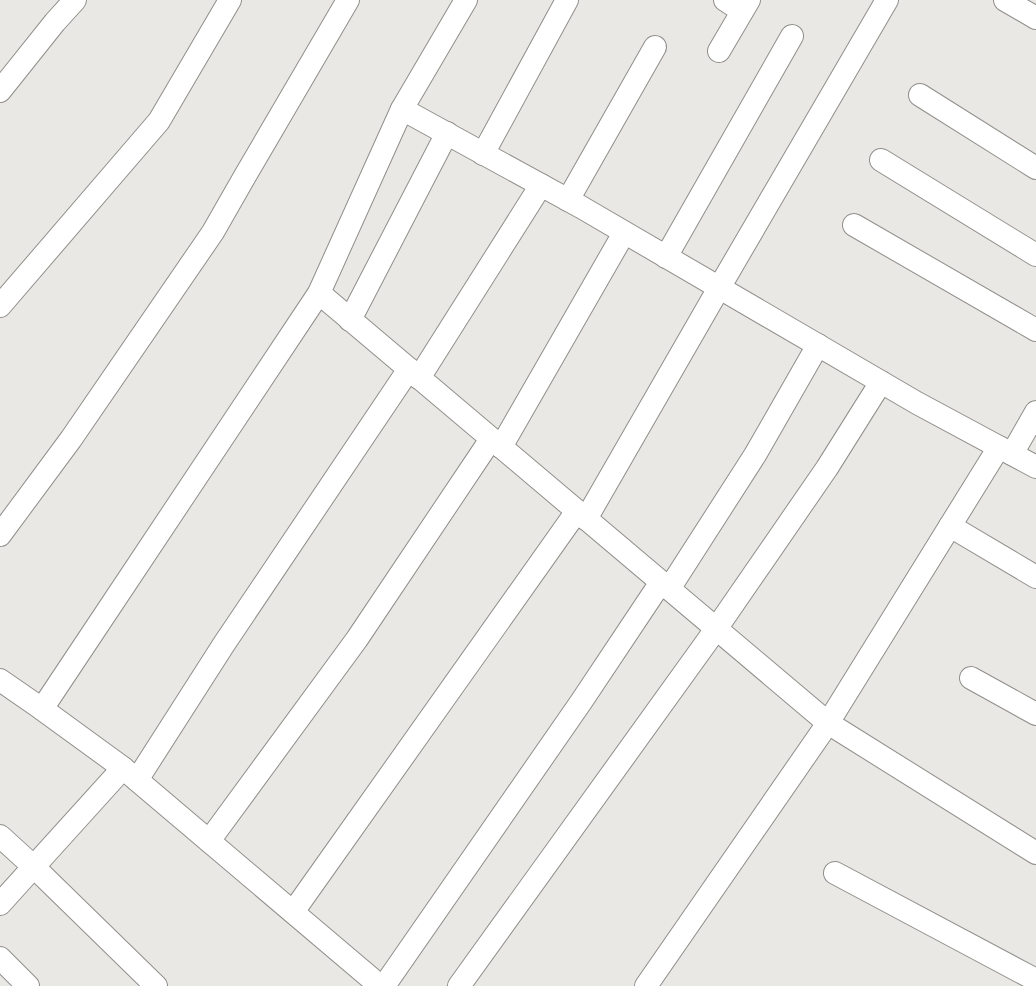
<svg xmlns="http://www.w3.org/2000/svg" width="1036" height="986" viewBox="0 0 1036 986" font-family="'Exo 2',sans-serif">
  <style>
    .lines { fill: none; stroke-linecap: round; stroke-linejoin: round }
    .street-casing { stroke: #8f8e8a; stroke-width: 24 }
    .secondary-casing { stroke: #8f8e8a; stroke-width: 24 }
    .street { stroke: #fff; stroke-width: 22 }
    .secondary { stroke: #fff; stroke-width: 22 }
  </style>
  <rect width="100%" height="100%" fill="#eae8e4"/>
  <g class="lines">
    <g class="street-casing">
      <g id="street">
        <path d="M466,0L402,109L581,207L917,403L1036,467"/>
        <path d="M725,0L742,11"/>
        <path d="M1005,0L1036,18"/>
        <path d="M719,51L749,0"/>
        <path d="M0,91L55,22L75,0"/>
        <path d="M920,95L1036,168"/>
        <path d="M483,154L567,0"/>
        <path d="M881,160L1036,255"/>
        <path d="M568,200L655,47"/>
        <path d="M854,225L1036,330"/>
        <path d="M666,257L792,36"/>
        <path d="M319,293L828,723L646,986"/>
        <path d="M350,320L447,133"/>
        <path d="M419,378L541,185"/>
        <path d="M501,447L624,233"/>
        <path d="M999,447L828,723L1036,853"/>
        <path d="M1012,454L1036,412"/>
        <path d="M586,519L719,288L887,0"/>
        <path d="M950,526L1036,577"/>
        <path d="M0,535L71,439L213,232L245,176L348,0"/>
        <path d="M669,589L755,455L818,345"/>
        <path d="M971,678L1036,714"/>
        <path d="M0,680L42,709"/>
        <path d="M137,780L224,644L409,369"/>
        <path d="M0,836L34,867L156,986"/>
        <path d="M209,841L357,639L491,439"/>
        <path d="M835,873L1036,980"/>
        <path d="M0,904L123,768"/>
        <path d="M293,912L577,511"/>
        <path d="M0,958L28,986"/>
        <path d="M380,986L137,780L123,768L42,709L319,293L402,109"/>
        <path d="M384,986L581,702L661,582"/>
        <path d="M459,986L716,629L827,468L881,382"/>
      </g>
    </g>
    <g class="secondary-casing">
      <path id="secondary" d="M0,306L159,121L230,0"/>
    </g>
    <use href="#street" class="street"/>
    <use href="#secondary" class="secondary"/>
  </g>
</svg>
